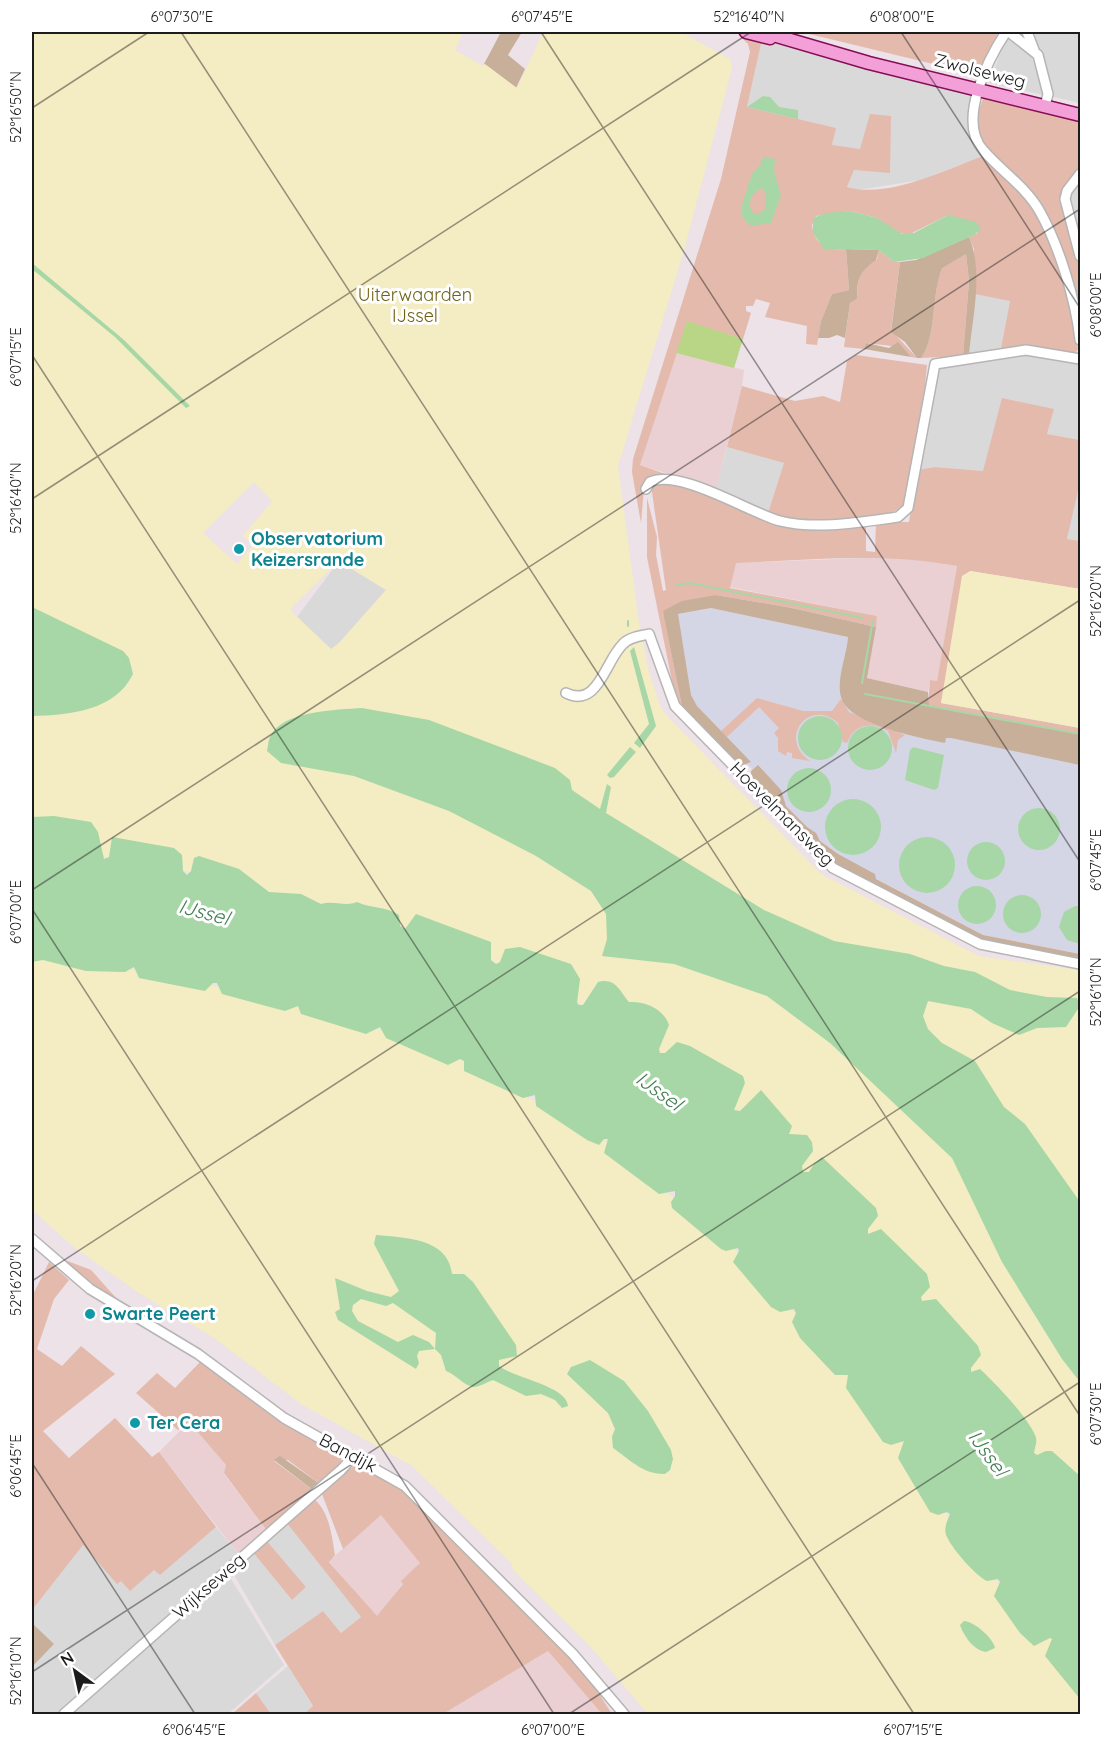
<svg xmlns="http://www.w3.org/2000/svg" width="1112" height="1746" viewBox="0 0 1112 1746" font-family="Quicksand,sans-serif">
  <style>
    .residential { fill: #dad9da }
    .industrial { fill: #d5d6e5 }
    .farmland { fill: #eacfd3 }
    .grass { fill: #e3baac }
    .forest { fill: #c8af9a }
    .park { fill: #f4ecc2; fill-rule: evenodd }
    .pitch { fill: #b8d686 }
    .water { fill: #a7d7a6; fill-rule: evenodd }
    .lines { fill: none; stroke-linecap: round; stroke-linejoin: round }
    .stream { stroke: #a7d7a6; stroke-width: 2 }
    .minor-casing { stroke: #b5b5b5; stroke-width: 12 }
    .major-casing { stroke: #870c54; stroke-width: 15 }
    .minor { stroke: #fff; stroke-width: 9 }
    .major { stroke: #f3a0d9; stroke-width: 12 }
    .ticks { fill: none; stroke: #1c1c1c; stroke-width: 1.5; stroke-opacity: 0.45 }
    .culture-dot { fill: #0f9aa8; stroke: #fff; stroke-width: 2 }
    .labels { text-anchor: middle; stroke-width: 6; stroke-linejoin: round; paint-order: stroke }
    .street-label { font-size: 18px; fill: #1c1c1c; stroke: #fff }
    .park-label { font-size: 18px; fill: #706114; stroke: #fff }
    .culture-label { font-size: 18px; font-weight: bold; fill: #0d838f; stroke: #fff; text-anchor: start }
    .water-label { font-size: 20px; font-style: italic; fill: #417e51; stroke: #fff }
    .neatline { fill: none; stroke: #1c1c1c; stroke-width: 2 }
    .ticks-label { font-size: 15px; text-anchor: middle; fill: #1c1c1c }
  </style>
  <rect width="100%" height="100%" fill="#ece2e8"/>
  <g class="residential">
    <path d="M1029,32H1080V103L1054,97Z"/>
    <path d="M1007,36L1032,57L1043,95L989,83Z"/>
    <path d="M762,39L974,93L983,156L921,180L858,190L847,187L854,170L890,172L860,149L832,146L835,128L747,107Z"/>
    <path d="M1080,180V239L1069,197Z"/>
    <path d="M975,294L1010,300L1001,348L969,355Z"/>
    <path d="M1024,352L1080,362V440L1047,434L1054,409L983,471L935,467L917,470L939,365L972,363L1003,354Z"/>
    <path d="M727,447L784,463L768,513L716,489Z"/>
    <path d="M1080,471V541L1067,539Z"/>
    <path d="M339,561L386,590L339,643L330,650L294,621Z"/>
    <path d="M105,1516L160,1575L216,1527L239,1555L59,1714H32V1667L54,1644L32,1623V1610Z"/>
    <path d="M286,1522L361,1617L341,1633L323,1611L275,1645L231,1570L252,1551L292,1600L306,1587L266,1540Z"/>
    <path d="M228,1574L284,1665L228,1714H70Z"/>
    <path d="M288,1666L313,1707L304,1714H271L256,1693Z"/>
  </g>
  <path class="industrial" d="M711,608L849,637L841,699L1080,758V954L983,935L825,852L748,765L740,766L682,706L664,617Z"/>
  <g class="farmland">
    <path d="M676,353L744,370L742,386L716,489L640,465Z"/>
    <path d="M866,558L927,560L957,566L937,681L930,680L928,692L867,678L877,616L730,587L735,563Z"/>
    <path d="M189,1422L226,1465L224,1474L268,1532L239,1555L159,1452Z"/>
    <path d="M381,1515L421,1563L401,1581L403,1583L377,1617L329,1561Z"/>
    <path d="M548,1651L602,1714H443Z"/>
  </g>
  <g class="grass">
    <path d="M736,32L762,39L747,107L836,128L832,145L860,149L870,114L891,116L890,173L854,170L847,187C888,199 945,170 983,156C1001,169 1018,186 1032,204C1056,235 1074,311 1078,349L1075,354L1001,348L1010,301L975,294L974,249L969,237L978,233L948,215L908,235L896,232L877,218L850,211L816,216L812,225C814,244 827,251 846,249L849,290L832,294L821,321L817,345L806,344L807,326L765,317L770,303L756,299L753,306H746V311L751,313L743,339L687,322L640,465L668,475L654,478L644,488L641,523L632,472L633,459L721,179L750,52L748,44Z"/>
    <path d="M801,32H998L978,80L958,70Z"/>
    <path d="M984,96L1080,118V169L1063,190V196L1080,263V324L1042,214L981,144L977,116Z"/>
    <path d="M879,250L894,262H900L891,330L917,358L911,357C900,343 883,346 866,343L864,349L844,347L850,303L857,299C858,272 860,274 877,259Z"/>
    <path d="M966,254L969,281L963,356L921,358C937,335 931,295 942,267Z"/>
    <path d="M856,355L927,365L923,407L904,505C894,519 819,522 799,521C789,521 778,516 768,513L784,463L727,447L742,386L795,401L823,396L840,402L847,361Z"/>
    <path d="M1002,398L1054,409L1047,434L1080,440L1079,486L1067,539L1080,541V589L970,571L941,703L1080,728V734L928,705L930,680L937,681L957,566C884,552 809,560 736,563L730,588L877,616L876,627L792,608L716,595L663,611L682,706L740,765L749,766L738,768L676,701L647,557V498L657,537L656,555L663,591L666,590L651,485L659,481L694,489L770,520L866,525V551L875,552L876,522H909L917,470L935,467L983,471Z"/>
    <path d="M757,698L803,711H832L841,699L849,712L905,735L898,740L896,753L888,731C871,721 854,724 847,743L843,742L838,723C809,697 777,739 810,761L792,758V753L787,752L786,756L778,751V738L774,733L779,728L759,707L727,737L721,731Z"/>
    <path d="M52,1255L91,1270L126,1309L115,1303Z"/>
    <path d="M49,1262L69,1280L54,1299L37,1349L62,1366L81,1346L115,1374L43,1431L69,1458L115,1418L152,1457L159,1452L216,1527L160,1575L154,1570L130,1591L121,1581L117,1584L83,1545L32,1610V1297Z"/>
    <path d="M200,1362L274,1418L341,1455V1465L320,1484L288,1460L274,1461L313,1490L268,1532L224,1473L226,1465L189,1422L178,1430L136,1393L157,1373L175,1388Z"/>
    <path d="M357,1464L365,1465L407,1492L585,1672L612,1714H602L548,1651L443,1714H304L313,1706L275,1645L323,1611L341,1633L361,1617L286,1522L310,1500H315C330,1513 332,1538 335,1555L329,1562L377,1616L403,1584L401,1581L420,1563L381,1515L343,1549L322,1494L325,1487Z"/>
    <path d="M266,1540L306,1587L292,1600L252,1551Z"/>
    <path d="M256,1693L271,1714H232Z"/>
  </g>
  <g class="forest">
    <path d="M501,32H522L508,55L525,69L516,88L484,64Z"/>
    <path d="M969,237C984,272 972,319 969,355L963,356L969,281L966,254L942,268C931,295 937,336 921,358H917L905,342L891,332L900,262L916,260Z"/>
    <path d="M846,249L879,250L876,260C860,273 857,276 857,299L850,303L845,338L837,335L829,338H818L821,321L832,294L849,290Z"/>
    <path d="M898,342L911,357L864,349L866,343L889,348Z"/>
    <path d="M716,595L792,608L876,627L867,678L928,692L929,705L1080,734V765L951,738H946L945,743C921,738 847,724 841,697C836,679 847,655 848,637L711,608L678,614L691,695L697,706L751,762L740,766L682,706L664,617L663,611L682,601Z"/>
    <path d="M758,765L781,790L786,806L807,827L816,833L820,841L838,854L875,874L876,879L983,935L1080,954V962L992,946L837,867L750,780L751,771Z"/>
    <path d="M280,1456L320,1484L313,1490L274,1460Z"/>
    <path d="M32,1623L54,1644L32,1667Z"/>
  </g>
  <g class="park">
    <path d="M32,32H463L455,50L483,66L485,64L517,88L543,32H681L730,59L732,68L683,254L618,466L639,623L649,672L660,706L668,717L821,874L979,956L1080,970V1512L1033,1453L871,1235L801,1171L660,1053L578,1002L493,962L401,926L186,871L32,845ZM254,482L272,501L243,536L253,545L237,564L203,533ZM339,561L386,590L339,643L331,649L291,611L293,606Z"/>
    <path d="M970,571L1080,589V728L941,703L962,576Z"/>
    <path d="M32,958L130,969L214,986L297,1004L375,1028L459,1059L606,1141L735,1250L792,1310L903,1443L947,1515L996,1581L1080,1663V1714H648L588,1644L513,1570L512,1564L412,1466L301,1404L214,1338L139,1293L75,1248L32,1210Z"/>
  </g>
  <path class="pitch" d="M687,321L743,339L734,368L676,353Z"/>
  <g class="water">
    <path d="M763,96L770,97L779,107L798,110V119L747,107Z"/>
    <path d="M763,157L775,159L774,171L781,195L771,223L750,226L742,216V205L752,174L761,164ZM761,188L765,192L766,208L760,213H753C746,203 752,193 761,188Z"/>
    <path d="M850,211L877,218L902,234L914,233L948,215L976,222L981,229L974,235L923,258L894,262L879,250L824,249L813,233V218L826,213Z"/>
    <path d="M32,263L124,340L190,406L186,408L115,337L32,269Z"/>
    <path d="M32,607L123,651L129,658L133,674C115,711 69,715 32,716Z"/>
    <path d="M634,647L656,726L640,748L634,743L649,724L630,651Z"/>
    <path d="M362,708L429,720L555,768L570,780L572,790L600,809L607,784L611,787L606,813L764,910L834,941L910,954L944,966L975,972L1010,990L1047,997L1077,998L1080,1006L1066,1027L1037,1028L1019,1035L992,1023L971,1009L928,1001L923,1016L928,1029L942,1043L975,1061L1004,1107L1025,1124L1080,1202V1382L1062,1359L1002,1262L952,1158L830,1043L767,996L674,964L602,956L607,939L606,914L591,891L536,856L449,811L354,776L281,763L267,751C268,747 268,741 270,737C282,710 337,710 362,708Z"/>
    <circle cx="820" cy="738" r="22"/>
    <circle cx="870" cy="748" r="22"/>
    <path d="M630,747L636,752L614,777L610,778L607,775Z"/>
    <path d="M913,747L944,755L938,788L934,790L905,780L910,750Z"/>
    <circle cx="809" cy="790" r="22"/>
    <circle cx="853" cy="827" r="28"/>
    <circle cx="1039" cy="829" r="21"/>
    <path d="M54,816L91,822L98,832L104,859L109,857L112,837L174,848L182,855L183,871L187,875L191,871L194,858L199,856L239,869L269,892L301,894L321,904C334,900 344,907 357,902C372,909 386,906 399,915L400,926L405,929L416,914L491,942V960L496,964L500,962L505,949L520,947L571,964L580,979L577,1003L579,1005H583L598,982C616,977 620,992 629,1002C645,1001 663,1008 669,1025L659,1049L660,1053H665L677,1042L690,1046L743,1076L745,1083L734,1110L740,1111L761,1090L792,1126L789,1134L807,1135L812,1142L813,1151L802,1166L803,1172H809L814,1164L822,1157L876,1208L878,1216L868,1229V1234L881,1229L927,1274L930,1287L921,1297L922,1301L936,1299L978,1346L981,1355L971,1368V1372L980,1369C996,1384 1026,1415 1035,1435C1038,1441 1035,1446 1034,1453L1037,1455L1046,1451H1052L1080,1476V1699L1045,1656L1052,1639L1050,1638L1034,1646L1020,1633L994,1596L1000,1582L998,1579L987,1581C975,1575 953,1550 947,1537C943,1529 947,1522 950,1514L947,1512L938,1515L930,1512L898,1458L904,1441L891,1445L883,1442L846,1388L848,1375H835L800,1338L792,1322L796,1313L794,1309L780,1312L771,1307L733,1262L739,1251L738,1248L726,1251L721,1249L672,1208L671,1202L675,1196V1191L659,1194L604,1153L608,1139H604L599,1145L587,1140L536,1106L535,1095L523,1098L464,1071V1061L460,1059L448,1065L386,1038L380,1027L366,1034L301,1014L298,1006L285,1011L222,994L217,983H213L205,991L139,978L134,967L125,972L86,971L43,960L32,962V817Z"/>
    <circle cx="927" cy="865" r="28"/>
    <circle cx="986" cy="861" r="19"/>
    <circle cx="977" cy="905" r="19"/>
    <circle cx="1022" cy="914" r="19"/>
    <path d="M1075,906H1080V944L1067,940L1059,927L1064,912Z"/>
    <path d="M376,1235C406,1238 448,1238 452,1274H464L473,1282L516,1345L517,1356L499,1360V1366C514,1378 567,1386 568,1406L562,1408L555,1400L541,1394L526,1396L493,1380C487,1382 481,1386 475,1387C467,1388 455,1374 446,1371L441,1355L435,1349L419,1351L417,1356L419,1363L416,1369L338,1320L335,1312L340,1309L335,1278L367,1291L391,1297L399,1291L374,1244ZM361,1299L386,1306L393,1303L436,1333L435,1349L429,1342L413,1335L398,1342L358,1321L352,1311L353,1305Z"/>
    <path d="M590,1360L624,1381L648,1411L671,1450L673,1459L670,1470L665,1474C644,1475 629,1459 613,1448L612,1437L615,1429L608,1413L567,1374L571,1367Z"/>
    <path d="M964,1621C975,1622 993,1638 995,1648L986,1652C973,1650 964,1636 960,1625Z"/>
  </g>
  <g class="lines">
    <g class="stream">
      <path d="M677,585L690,583L863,618"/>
      <path d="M628,621V626"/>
      <path d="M862,683L873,620"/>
      <path d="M865,694L1080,734"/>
    </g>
    <g class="minor-casing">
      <g id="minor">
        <path d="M1006,32C988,59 957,121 983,150C1001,171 1025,186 1039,210C1059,245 1076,301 1080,340"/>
        <path d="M1009,32L1038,55L1048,94L1045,106"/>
        <path d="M1027,32L1034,50"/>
        <path d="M1080,174L1067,191L1065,199L1080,256"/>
        <path d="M646,489L650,482C679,468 750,513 780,521C816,530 861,522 898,517L908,508L935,364L1026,350L1080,359"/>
        <path d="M566,693C598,709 605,661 623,644C629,637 641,636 649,634L675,706L833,868L980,944L1080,964"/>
        <path d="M32,1239L90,1289L198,1354L284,1418L405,1486L573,1654L624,1714"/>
        <path d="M64,1714L341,1470L354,1456"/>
      </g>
    </g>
    <g class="major-casing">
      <g id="major">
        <path d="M746,32L770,38"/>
        <path d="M763,32L869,63L1080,115"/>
      </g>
    </g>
    <use href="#minor" class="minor"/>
    <use href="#major" class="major"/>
  </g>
  <path class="ticks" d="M181,32L1080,1416M541,32L1080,862M901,32L1080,308M32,108L149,32M32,355L914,1714M32,499L751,32M32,890L1080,209M32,909L554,1714M32,1281L1080,600M32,1463L195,1714M32,1672L1080,991M569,1714L1080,1382"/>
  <g class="culture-dot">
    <circle cx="239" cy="549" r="6"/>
    <circle cx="90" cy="1314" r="6"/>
    <circle cx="135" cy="1423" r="6"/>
  </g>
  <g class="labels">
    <g class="street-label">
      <text transform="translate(980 71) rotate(14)" y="6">Zwolseweg</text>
      <text transform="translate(782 814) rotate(45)" y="6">Hoevelmansweg</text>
      <text transform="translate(348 1453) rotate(28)" y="6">Bandijk</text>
      <text transform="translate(209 1586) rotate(-41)" y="6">Wijkseweg</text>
    </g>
    <g class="park-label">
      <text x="415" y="301">Uiterwaarden<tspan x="415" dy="21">IJssel</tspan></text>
    </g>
    <g class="culture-label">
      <text x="251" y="545">Observatorium<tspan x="251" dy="21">Keizersrande</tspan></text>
      <text x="102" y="1320">Swarte Peert</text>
      <text x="147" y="1429">Ter Cera</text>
    </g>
    <g class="water-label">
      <text transform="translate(204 912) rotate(15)" y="7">IJssel</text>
      <text transform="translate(659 1091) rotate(36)" y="7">IJssel</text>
      <text transform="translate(988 1453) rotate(54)" y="7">IJssel</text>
    </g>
  </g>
  <rect width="1112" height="1746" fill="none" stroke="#ffffff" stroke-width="66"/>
  <g transform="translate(75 1671) rotate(327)" stroke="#ffffff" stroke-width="4.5" paint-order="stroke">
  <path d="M0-4.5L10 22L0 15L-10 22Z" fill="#1c1c1c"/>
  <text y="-9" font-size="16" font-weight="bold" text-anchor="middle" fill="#1c1c1c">N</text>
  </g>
  <rect x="33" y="33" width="1046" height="1680" class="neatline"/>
  <g class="ticks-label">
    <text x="182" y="22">6°07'30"E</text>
    <text x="542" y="22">6°07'45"E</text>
    <text x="749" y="22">52°16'40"N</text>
    <text x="902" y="22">6°08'00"E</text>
    <text transform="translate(16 107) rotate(-90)" y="5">52°16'50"N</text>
    <text transform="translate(1096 305) rotate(-90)" y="5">6°08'00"E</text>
    <text transform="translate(16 357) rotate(-90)" y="5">6°07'15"E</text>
    <text transform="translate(16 498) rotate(-90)" y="5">52°16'40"N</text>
    <text transform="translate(1096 601) rotate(-90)" y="5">52°16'20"N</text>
    <text transform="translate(1096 860) rotate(-90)" y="5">6°07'45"E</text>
    <text transform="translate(16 912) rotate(-90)" y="5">6°07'00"E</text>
    <text transform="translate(1096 992) rotate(-90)" y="5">52°16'10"N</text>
    <text transform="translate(16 1280) rotate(-90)" y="5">52°16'20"N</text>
    <text transform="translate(1096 1414) rotate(-90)" y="5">6°07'30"E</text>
    <text transform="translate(16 1466) rotate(-90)" y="5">6°06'45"E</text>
    <text transform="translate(16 1671) rotate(-90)" y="5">52°16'10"N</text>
    <text x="194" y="1735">6°06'45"E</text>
    <text x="553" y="1735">6°07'00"E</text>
    <text x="913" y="1735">6°07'15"E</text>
  </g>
</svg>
